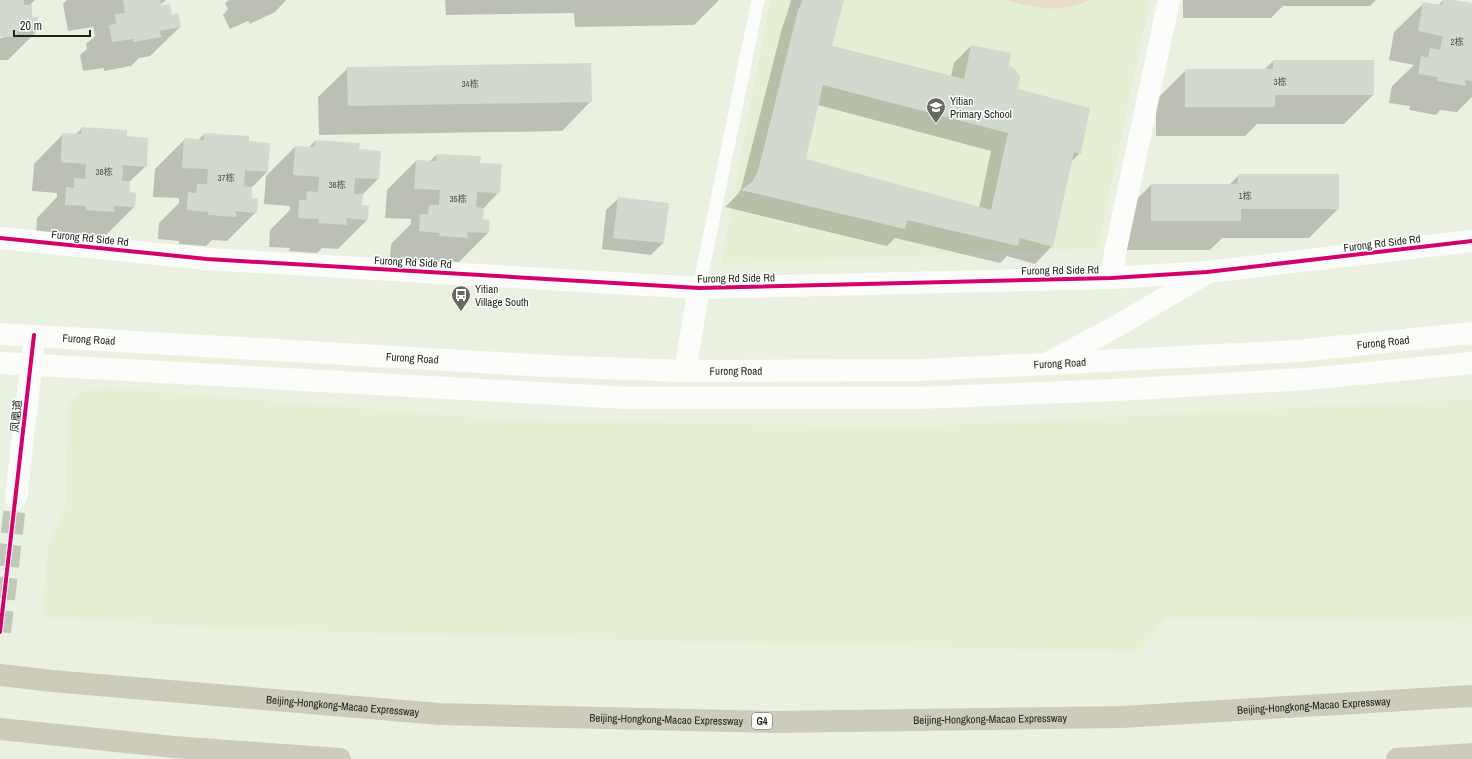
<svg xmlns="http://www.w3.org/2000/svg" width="1472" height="759" viewBox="0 0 1472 759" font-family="'Archivo Narrow','Noto Sans SC',sans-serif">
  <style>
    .built { fill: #e5efd4 }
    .pitch { fill: #e7dcc8 }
    .shadow { fill: #0003; fill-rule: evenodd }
    .building { fill: #d2dacf; fill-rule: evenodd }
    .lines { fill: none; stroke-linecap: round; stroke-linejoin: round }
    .secondary-tunnel { stroke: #c2c8b9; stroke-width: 22; stroke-dasharray: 22 11; stroke-linecap: butt }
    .lane { stroke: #fcfdfa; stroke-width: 13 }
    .street { stroke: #fcfdfa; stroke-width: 22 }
    .secondary { stroke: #fcfdfa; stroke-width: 22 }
    .highway { stroke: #cdcbbb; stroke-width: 22 }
    .cycleway-casing { stroke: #fff; stroke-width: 6 }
    .cycleway { stroke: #d6006c; stroke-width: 4 }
    .labels { text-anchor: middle; stroke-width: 3; stroke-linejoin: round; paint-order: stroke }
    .number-label { font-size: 9px; fill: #4c5146 }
    .shield { fill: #fff; stroke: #62645d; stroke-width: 1 }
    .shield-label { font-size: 10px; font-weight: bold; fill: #1e2217 }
    .poi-label { font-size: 11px; fill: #1e2217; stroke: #fff; text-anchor: start }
    .street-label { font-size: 11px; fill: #1e2217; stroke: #fff }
  </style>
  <rect width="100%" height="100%" fill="#ebf1e1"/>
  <g class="built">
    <path d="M770,0H1150L1098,248L721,264Z"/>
    <path d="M108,388L509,420L908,427L1472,399V623L1168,618L1137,652L498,637L235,629L43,617L48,543L65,508L68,407L81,392Z"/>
  </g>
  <path class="pitch" d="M1005,0H1090C1058,14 1038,8 1005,0Z"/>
  <g class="shadow">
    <path d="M0,0H35L29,6L31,18L37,31L8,60H0V38H3V36H0Z"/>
    <path d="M67,0H166L159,6L171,16L180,27L150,56L139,58L131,66L104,71V68L83,71L80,55L87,49L86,44L95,36L93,27L68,31L63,4Z"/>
    <path d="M229,0H286L275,12L250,24L248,21L230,29L223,15L228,9L225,3Z"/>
    <path d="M445,0H719L694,25L575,27L574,13L446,15Z"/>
    <path d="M791,0H802L804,1V0H843L831,46L951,76L954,63L971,46L1008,67L1017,90L1080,153L1071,162L1052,246L1035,264L1007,256L1000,263L895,238L887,246L725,207L738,194L741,189L782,28L787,14ZM818,105L991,151L979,208L805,160Z"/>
    <path d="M1183,0H1376L1370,6H1283L1271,18H1183Z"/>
    <path d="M1443,0L1472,4V97L1457,112L1440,110L1436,115L1409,110L1410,106L1389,103L1392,86L1414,65L1389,60L1394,32L1424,3L1438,6Z"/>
    <path d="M1273,61L1373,95L1344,124H1257L1245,136H1156V100L1186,70H1264Z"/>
    <path d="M348,68L591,101L562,131L319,135L318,97Z"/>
    <path d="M82,128L126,137L146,166L129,182V193L134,207L105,236L90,235L84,240L36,234L37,218L57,197V193L32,191L34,164L63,134L75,135Z"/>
    <path d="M204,134L248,142L267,172L251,188V199L256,212L227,241L212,240L206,246L179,244V241L158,239L159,223L179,203V198L153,197L155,169L184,140H198Z"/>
    <path d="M315,141L358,150L378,179L362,195L361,206L367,220L338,249L322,248L317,253L289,251L290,248L269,247L270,230L290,210V206L264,204L266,176L295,147L308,148Z"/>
    <path d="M436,155L479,164L499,192L483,209L482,220L488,221V233L459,262L443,261L438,267L390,260L391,244L411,224V219L385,218L387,190L416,161L429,162Z"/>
    <path d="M1239,175L1338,209L1309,238H1222L1210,250H1122V214L1151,185H1229Z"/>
    <path d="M618,199L668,204L663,243L651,255L602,249L606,210Z"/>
  </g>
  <g class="building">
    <path d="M0,0H24V5H32V17H38V31H17L18,37H0Z"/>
    <path d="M123,0H160L161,5L170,4L172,15L178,13L181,27L159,31L162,37L133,42V39L112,42L109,25L116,24L115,14L125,13Z"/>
    <path d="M803,0H844L832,46L964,79L971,45L1011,53L1009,66L1015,69L1020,76L1018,89L1090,108L1081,154L1074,152L1053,247L1020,238L1018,246L907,220L905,229L741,190L752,182L758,171L798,10ZM823,85L1008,133L991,210L806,159Z"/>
    <path d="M1443,0H1453L1472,3V81L1465,80L1466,86L1437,81L1438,77L1418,74L1421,56L1428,58L1430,48L1440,50L1443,36L1418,31L1423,2L1442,5Z"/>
    <path d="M1273,60H1374V95H1275V107H1185V69H1273Z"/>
    <path d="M591,63L592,102L348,106L347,67Z"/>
    <path d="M82,127L127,130V136L148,138L147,167L123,165L122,181H130V192L136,193L135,207L113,206L115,212L86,210V206L65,205L66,187L74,188V178L85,179L86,164L61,162L62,133L81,134Z"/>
    <path d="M204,133L249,136V141L270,143L268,172L245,170L244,186L252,187V198H258L257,213L235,211L237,217L208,215V212L187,210L188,192L196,193L197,184H207L208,169L182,168L184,138L204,140Z"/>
    <path d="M315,140L360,143L359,149L381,151L379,179L355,178L354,194H363L362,205L369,206L368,220L346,218L347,225L318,223L319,219L298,218L299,200H306L307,191L318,192L319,177L293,175L295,146L314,147Z"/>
    <path d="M436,154L481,156L480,163L502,164L500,193L477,192L476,207L484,208L483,219L490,220L489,233L467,232L468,238L439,236L440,233L419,231L420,214H428L429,205H439L440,190L414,189L416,160L436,161Z"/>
    <path d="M1238,174H1339V209H1241V221H1151V184H1238Z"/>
    <path d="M618,197L669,203L664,243L613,238Z"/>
  </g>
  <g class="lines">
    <path class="secondary-tunnel" d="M0,632L16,498"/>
    <path class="lane" d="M699,288L758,0"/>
    <g class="street">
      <path d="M1111,278L1116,248L1169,0"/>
      <path d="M685,371L699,288"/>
    </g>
    <g class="secondary">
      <path d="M0,238L207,259L699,288L1111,278L1207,272L1472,241"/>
      <path id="s1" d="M0,334L548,366L685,371L921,370L1045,364L1298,351L1472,333"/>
      <path d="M1050,362L1117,326L1205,274"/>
      <path d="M0,363L627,398H915L1116,390L1307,379L1472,363"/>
      <path d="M16,498L33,350"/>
    </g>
    <g class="highway">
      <path id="s2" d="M0,675L52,681L439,714L775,722L1121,717L1472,696"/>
      <path d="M0,729L174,747L340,759"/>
      <path d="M1397,759L1472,754"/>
    </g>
    <g class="cycleway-casing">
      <g id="cycleway">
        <path d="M0,238L207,259L699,288L1111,278L1207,272L1472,241"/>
        <path d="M0,632L34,335"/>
      </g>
    </g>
    <use href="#cycleway" class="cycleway"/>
  </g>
  <defs>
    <g id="school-pin" transform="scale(1)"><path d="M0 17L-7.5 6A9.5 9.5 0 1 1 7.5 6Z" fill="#666a5e" stroke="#fff"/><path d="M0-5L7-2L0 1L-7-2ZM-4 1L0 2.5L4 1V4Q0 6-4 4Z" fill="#fff"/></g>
    <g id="bus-pin" transform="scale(1)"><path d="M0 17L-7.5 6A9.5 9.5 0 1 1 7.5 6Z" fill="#666a5e" stroke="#fff"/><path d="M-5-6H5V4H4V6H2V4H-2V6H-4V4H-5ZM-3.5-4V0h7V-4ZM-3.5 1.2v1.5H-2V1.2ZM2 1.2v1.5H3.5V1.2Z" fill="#fff"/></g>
  </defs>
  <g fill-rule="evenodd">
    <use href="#school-pin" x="936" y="107"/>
    <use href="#bus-pin" x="461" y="295"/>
  </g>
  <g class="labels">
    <g class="number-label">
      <text x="1457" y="45">2栋</text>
      <text x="1280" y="85">3栋</text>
      <text x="470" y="87">34栋</text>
      <text x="104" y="175">38栋</text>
      <text x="226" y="181">37栋</text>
      <text x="337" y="188">36栋</text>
      <text x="1245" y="199">1栋</text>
      <text x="458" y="202">35栋</text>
    </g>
    <rect class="shield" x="752" y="713" width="20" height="16" rx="3"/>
    <g class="shield-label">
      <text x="762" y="725">G4</text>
    </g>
    <g class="poi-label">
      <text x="950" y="105">Yitian<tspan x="950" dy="13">Primary School</tspan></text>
      <text x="475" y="293">Yitian<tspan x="475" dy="13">Village South</tspan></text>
    </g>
    <g class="street-label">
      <text transform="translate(90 238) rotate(6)" y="4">Furong Rd Side Rd</text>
      <text transform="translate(1382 243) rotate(-7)" y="4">Furong Rd Side Rd</text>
      <text transform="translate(413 262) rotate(3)" y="4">Furong Rd Side Rd</text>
      <text transform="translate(1060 270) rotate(-1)" y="4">Furong Rd Side Rd</text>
      <text transform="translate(736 278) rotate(-1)" y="4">Furong Rd Side Rd</text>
      <text dy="4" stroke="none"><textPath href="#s1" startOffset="89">Furong Road</textPath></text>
      <text dy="4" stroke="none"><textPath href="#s1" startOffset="1385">Furong Road</textPath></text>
      <text dy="4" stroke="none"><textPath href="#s1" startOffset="413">Furong Road</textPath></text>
      <text dy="4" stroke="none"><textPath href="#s1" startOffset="1061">Furong Road</textPath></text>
      <text dy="4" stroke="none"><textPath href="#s1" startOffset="737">Furong Road</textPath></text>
      <text transform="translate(16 416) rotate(-84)" y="4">凤凰道</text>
      <text dy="4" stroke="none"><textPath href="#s2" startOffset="344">Beijing-Hongkong-Macao Expressway</textPath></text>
      <text dy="4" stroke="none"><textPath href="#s2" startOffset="1316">Beijing-Hongkong-Macao Expressway</textPath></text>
      <text dy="4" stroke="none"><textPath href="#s2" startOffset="668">Beijing-Hongkong-Macao Expressway</textPath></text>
      <text dy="4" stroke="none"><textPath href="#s2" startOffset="992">Beijing-Hongkong-Macao Expressway</textPath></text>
    </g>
  </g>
  <path d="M14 30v6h76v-6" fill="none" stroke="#1e2217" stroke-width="2"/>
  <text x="20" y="30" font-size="12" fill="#1e2217" stroke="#ffffff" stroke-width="3" paint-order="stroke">20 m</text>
</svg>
